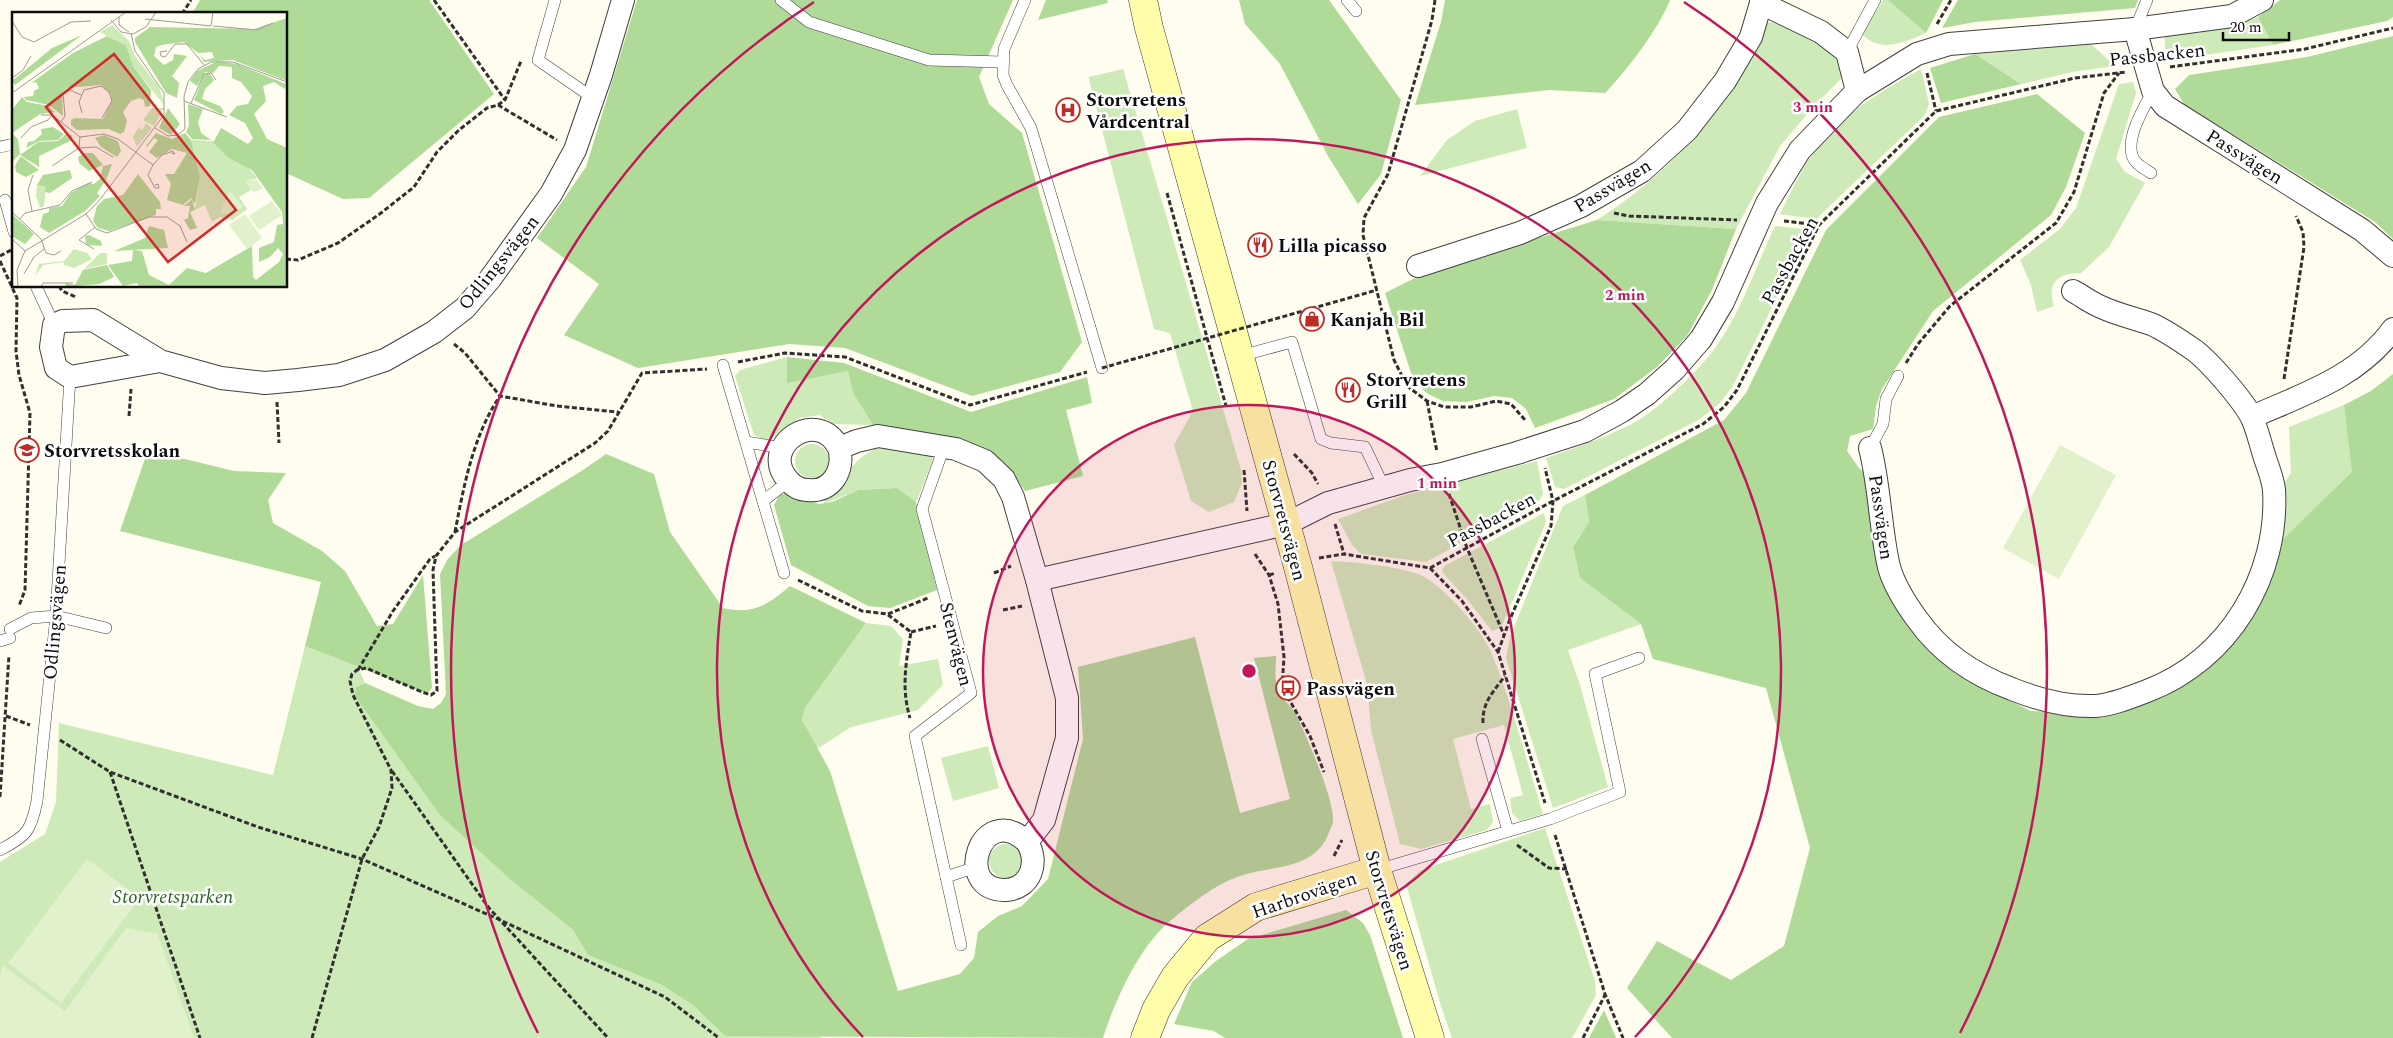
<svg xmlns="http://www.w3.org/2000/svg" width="2393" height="1038" viewBox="0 0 2393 1038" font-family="Spectral,serif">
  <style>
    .green { fill: #ceeab9 }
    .forest { fill: #b0da98 }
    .pitch { fill: #e0f1cb }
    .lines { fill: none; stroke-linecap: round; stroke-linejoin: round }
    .lane-casing { stroke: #414141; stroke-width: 12 }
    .street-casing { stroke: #414141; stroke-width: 24 }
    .secondary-casing { stroke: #303030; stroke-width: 29 }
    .path { stroke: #303030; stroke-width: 3; stroke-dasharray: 5 2.5; stroke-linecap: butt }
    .lane { stroke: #fff; stroke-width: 11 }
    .street { stroke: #fff; stroke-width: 22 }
    .secondary { stroke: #fffdaa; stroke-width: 28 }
    .path-bridge { stroke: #303030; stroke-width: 3; stroke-dasharray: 5 2.5; stroke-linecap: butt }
    .ring { fill: none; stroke: #c2185b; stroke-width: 2.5 }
    .labels { text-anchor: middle; stroke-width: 5; stroke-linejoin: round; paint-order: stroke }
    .street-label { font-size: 19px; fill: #0e0e0e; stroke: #fff }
    .poi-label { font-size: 19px; font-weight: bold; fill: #0e0e0e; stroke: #fff; text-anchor: start }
    .park-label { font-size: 19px; font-style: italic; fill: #26671e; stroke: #fff }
    .inset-road { fill: none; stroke: #9f9d95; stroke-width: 1 }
    .view { fill: #d62828; fill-opacity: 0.15; stroke: #d62828; stroke-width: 2.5 }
    .inset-edge { fill: none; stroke: #0e0e0e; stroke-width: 2.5 }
    .centre { fill: #c2185b; stroke: #fff; stroke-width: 2.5 }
    .ring-label { font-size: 15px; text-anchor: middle; font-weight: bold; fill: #c2185b; stroke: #fff; stroke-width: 5; stroke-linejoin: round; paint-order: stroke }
  </style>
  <rect width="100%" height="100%" fill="#fffdef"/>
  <g class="green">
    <path d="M1883,0H1888L1926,33C1904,42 1881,54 1862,34Z"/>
    <path d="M2258,17L2273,45L2171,60L2166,57L2164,31L2237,24Z"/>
    <path d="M1769,22C1802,29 1834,40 1844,76L1814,106L1780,146L1736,229L1597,220C1652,185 1695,143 1732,88C1746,67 1750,40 1769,22Z"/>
    <path d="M2091,44L2115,66L2072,72L2021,84L1975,54Z"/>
    <path d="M1123,69L1241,470L1242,483L1234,502L1209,512L1191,501L1174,445L1193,411L1170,333L1154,329L1090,84L1089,77Z"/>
    <path d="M1921,69L1929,104L1925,115L1816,219L1780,214C1791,192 1802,167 1818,147C1846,112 1882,90 1921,69Z"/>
    <path d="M2133,82L2136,93L2116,159L2125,172L2145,183L2109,247L2081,273C2059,272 2046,283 2054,306L2037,312L2031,285L2020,260L2060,229L2076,208L2119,84Z"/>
    <path d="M1517,109L1527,148L1420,176L1447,140L1475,121Z"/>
    <path d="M1775,226L1804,229L1807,237L1733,386L1719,404L1700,419L1564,489L1555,487L1546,458C1575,448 1604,438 1632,424C1659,409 1692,377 1712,352C1739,318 1756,266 1775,226Z"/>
    <path d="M787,357V382L848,371L853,393L873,425L833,424L820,415L799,418L777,435L765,440L754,435L735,376L740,370Z"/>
    <path d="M2344,405L2353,472L2280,542L2282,486L2291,473L2289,427Z"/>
    <circle cx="812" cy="461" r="17"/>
    <path d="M882,446L930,453L933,460L916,502L897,488L858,490L823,504C840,482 855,455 882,446Z"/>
    <path d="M1537,461L1543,494L1539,501L1426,562L1361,554L1352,545L1338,519L1405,495Z"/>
    <path d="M1585,495L1589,522L1573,547L1580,578L1641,624L1568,650L1580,685L1608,787L1553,808L1506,658L1510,637L1563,506Z"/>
    <path d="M1544,513L1546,522L1501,628L1492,631L1466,598L1442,572L1444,566Z"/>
    <path d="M1331,561C1359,563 1391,565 1418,574C1440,581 1484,632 1492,654C1512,704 1527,762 1543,814L1520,821L1512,813L1510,798L1523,795L1504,725L1453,739L1471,809L1490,804L1493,822L1487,830L1421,849L1400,844L1371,730L1367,684Z"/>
    <path d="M866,623L891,626L903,639L899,666L938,659L943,685L918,710L851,727L817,749L802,720L805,708Z"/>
    <path d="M305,646L358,667L365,683L356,687L511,880L573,930L588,955L662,985L694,1006L725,1036L816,1035L823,1038H0V862L45,834L56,802L59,723L273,775Z"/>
    <path d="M988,746L999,788L953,801L941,758Z"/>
    <path d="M1545,828L1595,981L1596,995L1572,1038H1452L1441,1006L1406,884L1421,870Z"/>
    <circle cx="1006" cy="861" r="17"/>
  </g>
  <g class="forest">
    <path d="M200,0H429L494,94L369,198L343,199L286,173V14H192Z"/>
    <path d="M637,0H1013L979,77L989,104L1022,133L1082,342L1060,372L972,396L845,348L789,344L638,368L564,335L599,284L537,238L586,167Z"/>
    <path d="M1046,0H1107L1108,3L1038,20Z"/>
    <path d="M1239,0H1329L1401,100L1381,174L1358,204L1328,156L1280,64L1245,24Z"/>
    <path d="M1445,0H1670C1658,30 1627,70 1605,93L1549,90L1415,105L1441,22Z"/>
    <path d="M1888,0H1943L1926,33Z"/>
    <path d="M1958,0H2138L2135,8L1975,22L1942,28Z"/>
    <path d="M2280,0H2393V17L2387,21L2273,45L2258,17Z"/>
    <path d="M2393,36V239L2375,222L2184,104L2175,89L2189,75L2307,57Z"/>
    <path d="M1975,54L2021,84L1941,103L1930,68Z"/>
    <path d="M2037,94L2085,133L2066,187L2051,215L1933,311L1882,389L1876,406L1873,429L1850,436L1847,451L1859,468L1868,475L1909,627L1926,648L1956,674L2031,711L2101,714L2164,695L2194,679L2224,653L2248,623L2280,542L2352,472L2344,405L2371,391L2393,374V1038H1672L1627,988L1657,941L1731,980L1784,946L1810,848L1766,688L1653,659L1641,624L1580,578L1573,547L1589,522L1585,495L1724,420L1746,393L1826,230L1939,117Z"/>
    <path d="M1597,220L1736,229L1712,290L1687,336L1657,367L1614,399L1535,428L1526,409L1512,398L1494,396L1467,402L1443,401L1428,394L1414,382L1385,293L1425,273Z"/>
    <path d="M787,357L844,363L971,412L1087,377L1092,403L1066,410L1083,476L1025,491L1013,474L973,445L873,425L853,393L848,371L787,383Z"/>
    <path d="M148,450L234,471L286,473L268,500L273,523L322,551L345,571L377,626L393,624L423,575L432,688L427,694L305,646L321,582L120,531Z"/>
    <path d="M606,454L654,474L670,532L723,608C754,615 767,605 790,586L866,623L805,708L802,720L830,771L898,991L960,974L974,958L978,932L998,916L1022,906L1048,879L1083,739L1078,667L1195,637L1240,813L1290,799L1254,658L1276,656C1276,666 1274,682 1278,690C1281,698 1289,704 1294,711C1304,729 1335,801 1333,821C1333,825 1329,831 1328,835C1313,871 1270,865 1240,876C1215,884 1190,905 1170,921C1139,947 1115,1000 1103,1038L725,1036L694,1006L662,985L588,955L573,930L511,880L440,815L355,696L356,687L365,683L418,706L433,709L441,703L446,694L440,574L447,560L461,545L583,470Z"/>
    <path d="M897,488L916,502L937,590L890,608L868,606L791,565L774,505L780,494H792L819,504L832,502L858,490Z"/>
    <path d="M1346,910L1363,923L1370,935L1403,1038H1225L1214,1031L1174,1024L1192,982L1216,961L1248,939Z"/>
    <path d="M1604,1010L1616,1038H1589Z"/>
  </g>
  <g class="pitch">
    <path d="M2060,445L2116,475L2059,579L2003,548Z"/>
    <path d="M87,859L140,898L61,1003L8,963Z"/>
    <path d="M126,928L157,933L194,1038H0V978L2,965L65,1011Z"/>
  </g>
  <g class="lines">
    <g class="lane-casing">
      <g id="lane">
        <path d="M555,0L538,60L593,98"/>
        <path d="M781,0L809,22L929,60L1003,62"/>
        <path d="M1025,0L1004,49L1003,75L1007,85L1031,128L1102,368"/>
        <path d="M1347,0L1356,11"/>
        <path d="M2135,29L2147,0"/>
        <path d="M1847,52L1875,0"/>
        <path d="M0,147L14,144"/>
        <path d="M2151,173C2146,170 2139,166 2135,161C2122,143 2144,107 2153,91"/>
        <path d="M5,200L14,232"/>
        <path d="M36,286L54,325"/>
        <path d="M1240,356L1292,342L1321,439L1331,443L1365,447L1384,487"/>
        <path d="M723,365L784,573"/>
        <path d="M746,442L783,448"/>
        <path d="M944,447L922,509L971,693L915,736L961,945"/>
        <path d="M1870,448L1883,424L1886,399L1898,376"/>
        <path d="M763,501L789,481"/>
        <path d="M10,629L31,618L56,616L106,628"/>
        <path d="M0,641L10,638"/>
        <path d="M1482,739L1508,831"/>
        <path d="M0,850C27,836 31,831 37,801L56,616L70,377"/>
        <path d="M1377,870L1550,819L1620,792L1595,674L1639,658"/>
        <path d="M946,877L976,867"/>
      </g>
    </g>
    <g class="street-casing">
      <g id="street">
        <path d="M1761,0V3L1821,32L1847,52L1857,91"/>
        <path d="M2135,29L2232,16L2262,0"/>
        <path d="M1418,266L1520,233L1581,206L1642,171L1687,130L1725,81L1751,37L1761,3"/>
        <path d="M160,361L70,377L56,368L51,347L54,325L63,321L93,320L160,361L221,378L265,383L298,380L339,375L385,360L434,332L465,308L490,279L551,194L575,150L601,75L623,0"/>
        <path d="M2252,417C2304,394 2358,377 2393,329"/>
        <path d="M839,448C845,469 832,493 808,490C800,490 793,486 788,480C758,447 817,405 839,448L857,441L878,436L956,449L985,461L1004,479L1013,497L1037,580L1286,524L1328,503L1410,480L1442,474L1517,453L1585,431L1622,411L1647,394L1675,369L1701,339L1723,302L1767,203L1800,150L1857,91L1917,54L1949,44L2135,29L2153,91L2165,106L2362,230L2393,256"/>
        <path d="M1870,448C1880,487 1880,528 1889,567C1894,585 1906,604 1917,619C1941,653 1974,675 2012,689C2039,700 2065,707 2095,706C2112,705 2131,697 2147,691C2229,660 2279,576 2274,490C2273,480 2269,470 2266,461C2261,447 2258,431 2252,418C2243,400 2210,362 2194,350C2181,341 2165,330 2151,324C2134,318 2115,314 2099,306C2090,302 2082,296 2073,291"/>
        <path d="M1027,842C980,799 952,892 1006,890C1032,888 1039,861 1027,842L1044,820L1067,738V698L1037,580"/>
      </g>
    </g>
    <g class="secondary-casing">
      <g id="secondary">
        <path d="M1143,0L1149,28L1298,567L1377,870L1430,1038"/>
        <path d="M1145,1038L1156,1010L1175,977L1207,938L1256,907L1377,870"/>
      </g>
    </g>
    <g class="path">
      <path d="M434,0L505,100"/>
      <path d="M1435,0L1432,20L1388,174L1364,218L1363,235L1394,360L1407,386L1427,401L1444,407H1471L1496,401L1511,404L1525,420"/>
      <path d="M182,14L191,0"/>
      <path d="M1937,24L1951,0"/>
      <path d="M2170,67L2305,49L2393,28"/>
      <path d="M1927,73L1936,111"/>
      <path d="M498,105L505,100L521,61"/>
      <path d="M1167,193L1226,406"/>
      <path d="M1614,213L1629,216L1737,220"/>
      <path d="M1784,221L1819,225"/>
      <path d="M0,256L13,249"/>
      <path d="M286,259L298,260L338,243L381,213L414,187L437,152L459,130L487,108L498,105L557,140"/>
      <path d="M0,261L17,298L16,351L19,375L30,413L25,590L19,606"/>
      <path d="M59,286L62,291L76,297"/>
      <path d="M454,344L465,353L500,396L557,406L618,412"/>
      <path d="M738,362L785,353L845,357L970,405L1087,372"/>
      <path d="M1906,363L1918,344L1950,306L2056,223L2074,192L2104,93L2119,73"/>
      <path d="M2284,379L2304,247L2303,232L2296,216"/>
      <path d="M1427,401L1437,452"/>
      <path d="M277,402L279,443"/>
      <path d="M129,416L131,389"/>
      <path d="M1294,454L1312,473L1318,484"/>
      <path d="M1244,470L1247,511"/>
      <path d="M1449,494L1467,548L1504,635"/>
      <path d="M1335,524L1344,554"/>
      <path d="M455,532C464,485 473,436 500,396"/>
      <path d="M1255,554L1269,575L1278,604L1284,657L1282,687L1310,736L1324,772"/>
      <path d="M1319,558L1344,554L1430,568L1553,501L1703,424L1724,407L1737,390L1819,225L1936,111L2075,78L2126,72"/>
      <path d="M1430,568L1462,601L1498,652L1545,803"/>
      <path d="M994,573L1011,566"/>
      <path d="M1269,575L1276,573"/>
      <path d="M798,580L862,611L887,614L911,632C906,662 901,688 910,718"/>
      <path d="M1003,610L1022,606"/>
      <path d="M888,614L928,598"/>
      <path d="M911,632L936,626"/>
      <path d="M1498,652L1510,619L1551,526L1553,501L1545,468"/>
      <path d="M358,670L393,611L430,559L435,556"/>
      <path d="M6,716L30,725"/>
      <path d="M1483,723C1482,703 1493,692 1505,676"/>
      <path d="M60,740L110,772L258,827L362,859L498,919L665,997L719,1038"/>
      <path d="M392,771L489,908L608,1038"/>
      <path d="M110,772L200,1038"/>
      <path d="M0,797L9,655"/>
      <path d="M1555,835L1605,994L1623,1038"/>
      <path d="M1517,845L1549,868L1567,869"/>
      <path d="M1334,856L1342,840"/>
      <path d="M312,1038L362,859L379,827L392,788L391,770L353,695L350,681L352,674L357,670L366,668L422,692L431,695L437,691L433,570L436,556L455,532L595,443L608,431L642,373L707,369"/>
      <path d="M1583,1038L1605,995"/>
    </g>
    <use href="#lane" class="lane"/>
    <use href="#street" class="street"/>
    <use href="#secondary" class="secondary"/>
    <path class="path-bridge" d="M1102,368L1377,290"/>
  </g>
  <circle cx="1249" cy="671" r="266" fill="#c2185b" fill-opacity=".12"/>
  <g class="ring">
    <circle cx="1249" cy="671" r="266"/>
    <path d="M863 1037A532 532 0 1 1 1635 1037"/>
    <path d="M538 1033A798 798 0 0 1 814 2M1684 2A798 798 0 0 1 1960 1033"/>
  </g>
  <defs>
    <g id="hospital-ring" transform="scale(1.25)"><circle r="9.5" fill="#fff" stroke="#bf2c25" stroke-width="1.5"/><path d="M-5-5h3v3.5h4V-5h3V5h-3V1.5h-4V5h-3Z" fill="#bf2c25"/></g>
    <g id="restaurant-ring" transform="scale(1.25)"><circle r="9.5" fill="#fff" stroke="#bf2c25" stroke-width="1.5"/><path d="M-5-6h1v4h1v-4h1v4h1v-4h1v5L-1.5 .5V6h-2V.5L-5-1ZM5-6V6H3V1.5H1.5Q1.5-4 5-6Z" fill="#bf2c25"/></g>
    <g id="shop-ring" transform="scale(1.25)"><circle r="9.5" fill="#fff" stroke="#bf2c25" stroke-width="1.5"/><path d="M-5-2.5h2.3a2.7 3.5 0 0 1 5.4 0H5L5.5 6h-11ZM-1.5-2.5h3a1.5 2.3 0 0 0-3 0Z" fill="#bf2c25"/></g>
    <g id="school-ring" transform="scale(1.25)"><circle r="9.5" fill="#fff" stroke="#bf2c25" stroke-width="1.5"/><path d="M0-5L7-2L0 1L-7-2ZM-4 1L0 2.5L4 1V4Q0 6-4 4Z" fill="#bf2c25"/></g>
    <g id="bus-ring" transform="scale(1.25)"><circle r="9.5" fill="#fff" stroke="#bf2c25" stroke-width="1.5"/><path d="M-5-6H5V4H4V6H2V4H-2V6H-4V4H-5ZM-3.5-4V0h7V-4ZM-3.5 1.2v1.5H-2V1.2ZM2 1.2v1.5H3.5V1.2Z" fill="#bf2c25"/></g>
  </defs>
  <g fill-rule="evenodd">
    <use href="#hospital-ring" x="1068" y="110"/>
    <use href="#restaurant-ring" x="1260" y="245"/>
    <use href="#shop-ring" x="1312" y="319"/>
    <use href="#restaurant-ring" x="1348" y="390"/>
    <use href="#school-ring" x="27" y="450"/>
    <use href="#bus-ring" x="1288" y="688"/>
  </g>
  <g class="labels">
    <g class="street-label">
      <text transform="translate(2157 54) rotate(-6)" y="7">Passbacken</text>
      <text transform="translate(2245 156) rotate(32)" y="7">Passvägen</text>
      <text transform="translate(1612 185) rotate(-31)" y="7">Passvägen</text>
      <text transform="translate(1789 260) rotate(-61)" y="7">Passbacken</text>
      <text transform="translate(498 262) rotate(-51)" y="7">Odlingsvägen</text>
      <text transform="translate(1882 517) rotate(82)" y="7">Passvägen</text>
      <text transform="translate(1491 519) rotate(-28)" y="7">Passbacken</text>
      <text transform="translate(1285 520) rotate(75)" y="7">Storvretsvägen</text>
      <text transform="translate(54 622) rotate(-85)" y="7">Odlingsvägen</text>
      <text transform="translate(957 644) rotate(76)" y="7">Stenvägen</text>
      <text transform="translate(1304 894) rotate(-19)" y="7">Harbrovägen</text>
      <text transform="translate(1390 910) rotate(73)" y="7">Storvretsvägen</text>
    </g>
    <g class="poi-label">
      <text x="1086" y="106">Storvretens<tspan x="1086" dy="22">Vårdcentral</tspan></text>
      <text x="1278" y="252">Lilla picasso</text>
      <text x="1330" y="326">Kanjah Bil</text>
      <text x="1366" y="386">Storvretens<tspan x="1366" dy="22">Grill</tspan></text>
      <text x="44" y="457">Storvretsskolan</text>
      <text x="1306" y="695">Passvägen</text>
    </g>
    <g class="park-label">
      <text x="173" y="903">Storvretsparken</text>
    </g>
  </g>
  <g transform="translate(12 12)">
    <rect width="275" height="275" fill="#fffdef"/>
    <path d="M100,13L117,29L123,44L147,75L153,94L121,54L114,33L88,20ZM140,96H152L142,114L131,108ZM131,108L127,116L130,118L134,111L140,116L125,135L121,125ZM179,128L202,129L201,132L236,155L245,166L234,170L239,178L227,185L235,197L220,208L208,205L200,210L193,193L183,198L188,163ZM25,173L34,175L32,194L28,196L24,184ZM62,237L75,241L80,247L62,256L52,253V250L31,253L23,264L27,252L52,249ZM88,241H95V252L72,257Z" fill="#ceeab9"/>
    <path d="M275,6V69L221,48L192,50L188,43L193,48L202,46L200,40L186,41L172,30L149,33L144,35L142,44L152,53L161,48L162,42L175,44L160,64L167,71L165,86L154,81L123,30V26L138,15L242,17ZM70,23L3,73L0,69L40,36ZM95,24L114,33L121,54L139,78L138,94L133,95L132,88L127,86L119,89L111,100L115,109L112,120L108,122L96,117L65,118L59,113V108L63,106L91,107L100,89L99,82L89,73L55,76L50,81L51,104L37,93L14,88L12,85L21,84L22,79L27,76L24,70L19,71L61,41ZM206,49L225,52L274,72L273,77L262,70L251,74L254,89L242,102L255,127L275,136V275H128L125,271L111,274L96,253L120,249L121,238L130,239L137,263L157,273L175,256L194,261L240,234L241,265L244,268L267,250L271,242L266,236L258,245L247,250V236L262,230L265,213L271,212L270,200L240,158L217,146L201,131L209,116L236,132L241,126L233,111L217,103L225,94L236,92L240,84L229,70L220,66V55L207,54L201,61L193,60L185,74L178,69L185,59ZM197,61L202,68L193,77L190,87L208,94L212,100L209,102L182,88L192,63ZM10,85L15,90L36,94L43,100L28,102L0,121L6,127L8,142L0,150V98ZM176,92L191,97L186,110L189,121L199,128L180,127L174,120L177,113ZM156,96L168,112L159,123L147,116ZM41,115L52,122L46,128L27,129L14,136L16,130L22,129L30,122L29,117ZM144,121L160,127L173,121L179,128L188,164L183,192L179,186L171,193L155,188L159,172L153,162H162L175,141L160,137L145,146L137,140L146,128L142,126L135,135L134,134ZM53,123H60V128L27,144V155L8,143L26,130L46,129ZM92,123L106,129L109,139L105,145L89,135L83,126ZM72,141H81L91,153L77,159L67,151L66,145ZM8,145H10L27,158L14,165L4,160L3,154ZM100,152L94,168L85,181L88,184L73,199L37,221L28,215L31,202L37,200V196L50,194L59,181L76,171L82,172L88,167L91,154ZM58,158L60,166L38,181L33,180L34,175L25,173L31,163ZM126,162L148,190L149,197H144V203L97,219L86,216L81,209L85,194L92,187L111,183ZM180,187L183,198L178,200L185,216L178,218L172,208L176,206L178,194H172ZM0,202L22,222L13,232L0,224ZM137,214L152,218L156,236L102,239L133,226ZM77,223L89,229L90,234L74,233L73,224ZM95,253L102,265L87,272L53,275L54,271L63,273L71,258Z" fill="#b0da98"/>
    <path d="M239,166L241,169L244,167L251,177L241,180L233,170ZM218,178L231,195L219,201H208ZM260,189L270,203L247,218L237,204ZM233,202L250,226L235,237L217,213Z" fill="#e0f1cb"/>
    <path class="inset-road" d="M107,5V13L117,20M133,7L199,14L201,0M99,8L109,20L121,22L134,15L144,0M0,9L10,25L22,30L59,10L79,9M201,14L245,18L261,11M155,39L148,40L149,44L153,45L163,32H175L192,53M0,66L11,58L19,44M0,81L114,0M69,83L58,78L51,81L53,104L49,110L68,125L92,122L106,127L141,153L136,163L143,176H147L146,172L143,173M172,89L215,105M179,91L192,62L199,61L204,68M70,101L67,90L72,78L89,74L97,80L100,89L90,106M29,103H40L49,110M143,116L156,124L166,123L173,117L172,84L176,70L186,57L199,50H221L275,70M9,126L19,115L36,108L40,103M67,136L84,135L101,145M141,153L150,143L161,139L163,142L159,141M40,154L67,136L68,125M20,199L16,178L21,163M0,200L29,227L34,241L42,243L49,239M74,202L84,217L95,221L137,205H155L168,214L175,230M8,207L13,201L48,193L60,179L80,170M0,227L13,239M82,237L67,228L83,215M12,262L22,245L32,237M6,275L5,258L13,239L74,202L86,190L152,103V81L123,39L119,21M29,275L31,271H61"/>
    <path class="view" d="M102,42L224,198L156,250L34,95Z"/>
    <rect width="275" height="275" class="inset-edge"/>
  </g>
  <circle cx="1249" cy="671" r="8" class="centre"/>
  <g class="ring-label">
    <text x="1813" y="112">3 min</text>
    <text x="1625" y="300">2 min</text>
    <text x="1437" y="488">1 min</text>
  </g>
  <path d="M2223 32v8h66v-8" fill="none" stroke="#0e0e0e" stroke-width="2.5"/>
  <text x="2230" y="32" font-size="15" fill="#0e0e0e" stroke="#ffffff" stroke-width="4" paint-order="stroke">20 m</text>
</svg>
